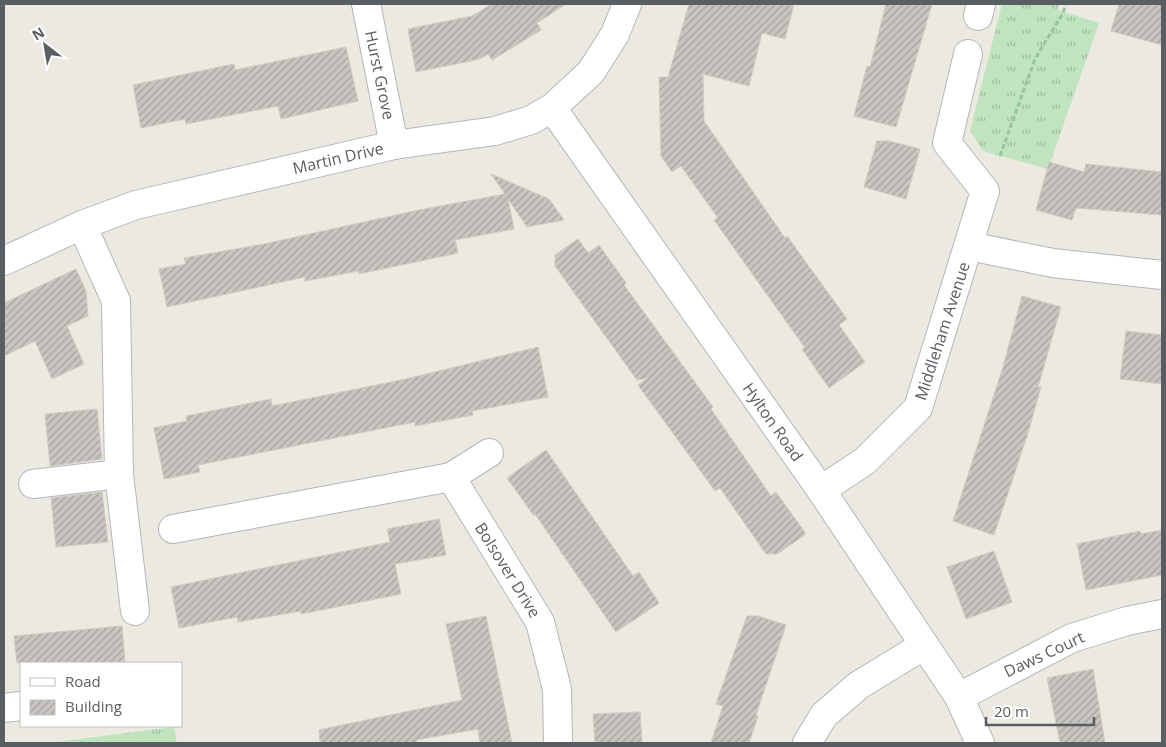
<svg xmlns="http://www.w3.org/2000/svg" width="1166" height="747" viewBox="0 0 1166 747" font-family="'Open Sans',sans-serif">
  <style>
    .grass { fill: url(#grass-tufts) }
    .building { fill: url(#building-hatch); stroke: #d1cabf }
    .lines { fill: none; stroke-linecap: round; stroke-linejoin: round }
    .minor-casing { stroke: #b3b7bb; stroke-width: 30 }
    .path { stroke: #96c5a0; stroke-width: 3; stroke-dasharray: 5 2.5; stroke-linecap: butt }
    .minor { stroke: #fff; stroke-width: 28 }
    .labels { text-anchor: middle; stroke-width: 4; stroke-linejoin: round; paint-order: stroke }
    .street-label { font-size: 16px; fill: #595e62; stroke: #fff }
  </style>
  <defs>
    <pattern id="grass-tufts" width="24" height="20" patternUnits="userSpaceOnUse" patternTransform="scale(1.25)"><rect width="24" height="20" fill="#c0e4bd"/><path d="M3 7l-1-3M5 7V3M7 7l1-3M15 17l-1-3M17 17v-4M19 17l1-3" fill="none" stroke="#9fbc9d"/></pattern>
    <pattern id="building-hatch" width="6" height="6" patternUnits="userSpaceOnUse" patternTransform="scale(1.25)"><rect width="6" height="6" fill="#c9c5c0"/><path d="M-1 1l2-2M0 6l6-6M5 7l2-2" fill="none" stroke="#a6a39f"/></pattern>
  </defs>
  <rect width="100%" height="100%" fill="#ece9e1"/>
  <g class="grass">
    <path d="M1002,4H1059L1058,10L1099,23L1048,169L983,151L970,131Z"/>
    <path d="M174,727L177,743H48Z"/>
  </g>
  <g class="building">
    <path d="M492,4H566L537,23L541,30L492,60L488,54L480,59L416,72L408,29L472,16Z"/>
    <path d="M689,4H794L785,39L762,33L749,86L703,74L704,121L785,238L787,236L847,319L839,325L865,362L829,388L802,349L805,348L714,220L718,218L681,166L672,172L661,156L659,77H668Z"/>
    <path d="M886,4H932L896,127L854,116L867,66L870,67Z"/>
    <path d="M1119,4H1162V45L1111,31Z"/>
    <path d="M346,47L358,101L281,119L278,106L186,124L185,119L141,128L133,85L234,64L235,70Z"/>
    <path d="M877,141H889L920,149L906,199L864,187Z"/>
    <path d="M1049,162L1084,172L1086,164L1162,172V215L1076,208L1072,220L1036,210Z"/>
    <path d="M491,174L549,199L564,220L527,227L508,199L514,229L455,240L458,253L359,274V271L305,281V277L167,307L159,269L186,264L184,258L264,244L419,210L505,194Z"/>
    <path d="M578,239L588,253L599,245L626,283L624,285L713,407L711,409L771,496L776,492L806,534L777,554H766L720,488L715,491L638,385L648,378L637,380L555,266V255Z"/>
    <path d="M76,269L86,291L88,316L67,326L84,364L52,379L35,341L4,356V303Z"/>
    <path d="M1022,296L1061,307L1038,387H1041L1028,433L994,535L953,521L1003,367Z"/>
    <path d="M1126,331L1162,335V384L1120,379Z"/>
    <path d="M538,347L548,397L472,411L473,415L415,426V422L198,465L200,472L164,479L154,428L187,421L186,416L271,399L272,406L406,379Z"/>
    <path d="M97,409L102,459L50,466L45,414Z"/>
    <path d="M546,450L633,576L639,572L659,603L616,632L535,514L534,516L507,478Z"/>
    <path d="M102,492L108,542L56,547L51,498Z"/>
    <path d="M439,519L446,555L395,564L401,594L301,614V611L238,622L237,617L179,628L171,587L390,542L387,529Z"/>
    <path d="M1162,530V575L1086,590L1077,544L1140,531L1141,534Z"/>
    <path d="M994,551L1012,602L966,619L947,567Z"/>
    <path d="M486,616L512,743H480L478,729L416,740L417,743H320L319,730L462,700L446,624Z"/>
    <path d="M747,616H758L786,625L756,715L758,716L749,743H711L723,706L716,704Z"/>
    <path d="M122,626L125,663H17L14,636Z"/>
    <path d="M1093,669L1105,743H1060L1047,678Z"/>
    <path d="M640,712L642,743H595L593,714Z"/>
  </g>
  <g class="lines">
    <g class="minor-casing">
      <g id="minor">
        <path d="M366,4L394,145"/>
        <path d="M978,16L981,4"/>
        <path d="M552,108L821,490L959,697L980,743"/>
        <path d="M969,246L1053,263L1162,275"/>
        <path d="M4,261L82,225L136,205L394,145L495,131L531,120L552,108L591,72L615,34L627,4"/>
        <path d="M489,453L451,477L540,622L557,689L558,743"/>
        <path d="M119,474L135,611"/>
        <path d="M33,484L119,474L116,301L82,225"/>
        <path d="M821,490L865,461L918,408L985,191L947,143L968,54"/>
        <path d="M173,529L451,477"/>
        <path d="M959,697L1072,638L1127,621L1162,614"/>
        <path d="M4,708L21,706"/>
        <path d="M807,743L824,715L859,685L923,646"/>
      </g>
    </g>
    <path class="path" d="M1000,156L1035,59L1063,13L1066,4"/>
    <use href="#minor" class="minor"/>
  </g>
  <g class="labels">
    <g class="street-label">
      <text transform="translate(380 75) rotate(78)" y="6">Hurst Grove</text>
      <text transform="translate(338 158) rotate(-13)" y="6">Martin Drive</text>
      <text transform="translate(942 331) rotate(-72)" y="6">Middleham Avenue</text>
      <text transform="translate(773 422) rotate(55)" y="6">Hylton Road</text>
      <text transform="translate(508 570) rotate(58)" y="6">Bolsover Drive</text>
      <text transform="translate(1044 654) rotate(-25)" y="6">Daws Court</text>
    </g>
  </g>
  <rect width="1166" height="747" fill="none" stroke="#595e62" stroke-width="10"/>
  <rect x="20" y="662" width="162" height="65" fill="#ffffff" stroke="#bdbfc0"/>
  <rect x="30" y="678" width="25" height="8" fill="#ffffff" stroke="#bdbfc0"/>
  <text x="65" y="687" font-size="15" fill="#595e62">Road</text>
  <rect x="30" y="700" width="25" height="15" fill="url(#building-hatch)" stroke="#bdbfc0"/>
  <text x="65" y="712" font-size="15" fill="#595e62">Building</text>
  <g transform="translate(45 45) rotate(329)" stroke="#ffffff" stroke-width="4" paint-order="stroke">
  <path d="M0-4L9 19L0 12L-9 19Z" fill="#595e62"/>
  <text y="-8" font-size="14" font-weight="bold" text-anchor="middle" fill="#595e62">N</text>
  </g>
  <path d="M986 717v8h108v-8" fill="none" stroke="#595e62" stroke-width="2.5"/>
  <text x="994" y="717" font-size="15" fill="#595e62" stroke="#ffffff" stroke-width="4" paint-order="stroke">20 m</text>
</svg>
